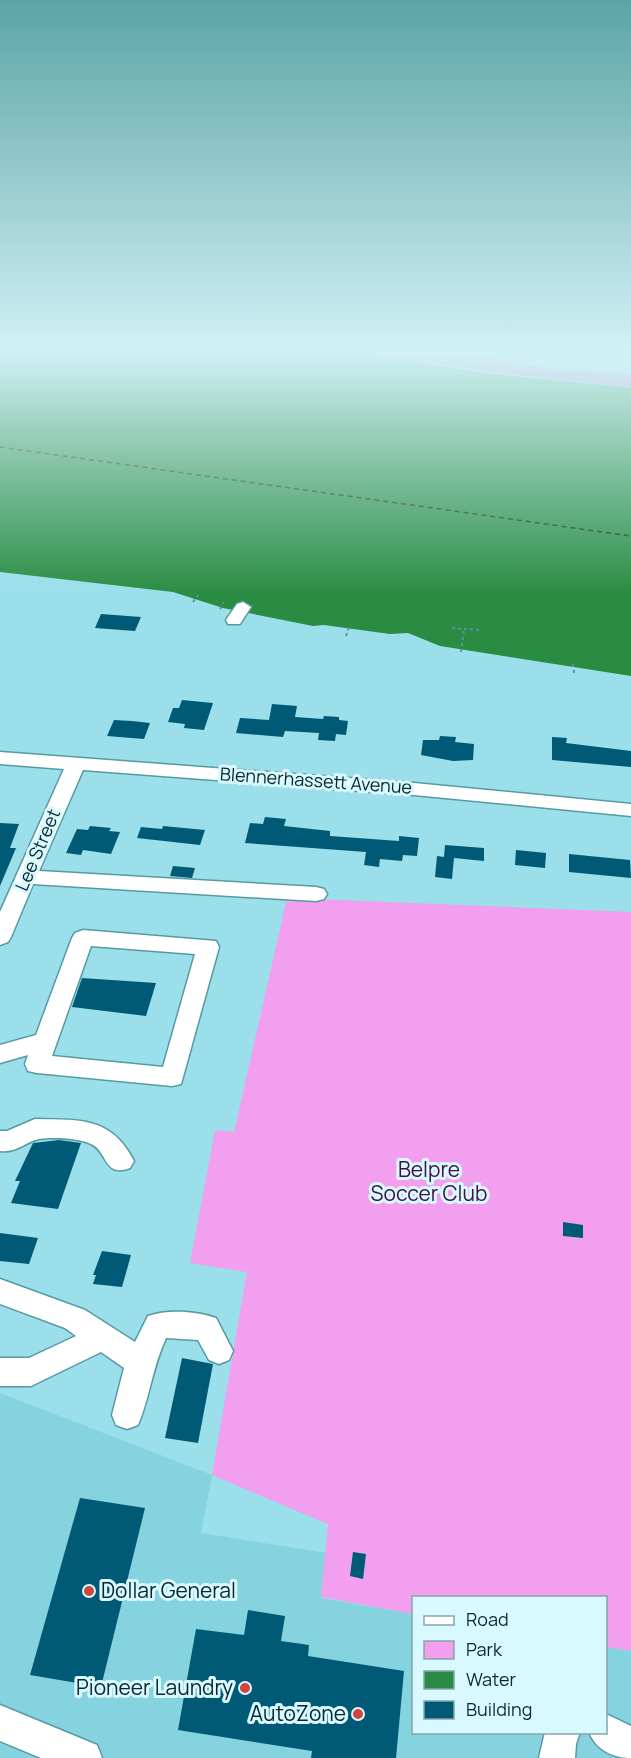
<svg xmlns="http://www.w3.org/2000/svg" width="631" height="1758" viewBox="0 0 631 1758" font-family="Manrope,sans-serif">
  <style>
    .built { fill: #84d3df }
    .green { fill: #f19fee }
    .forest { fill: #bd6ebc }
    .water { fill: #298c42 }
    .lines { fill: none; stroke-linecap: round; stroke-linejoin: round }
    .ferry { stroke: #0d3416; stroke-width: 1.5; stroke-dasharray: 5 4; stroke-linecap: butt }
    .building { fill: #005975 }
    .minor-casing { stroke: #569aa4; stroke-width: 3 }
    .path { stroke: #5e929a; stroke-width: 2; stroke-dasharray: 3 3; stroke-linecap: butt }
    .minor { fill: #fff; fill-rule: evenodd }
    .poi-dot { fill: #d2453b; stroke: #d8f9ff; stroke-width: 2 }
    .labels { text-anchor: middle; stroke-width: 6; stroke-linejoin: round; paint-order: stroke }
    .street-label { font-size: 18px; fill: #0a272b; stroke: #d8f9ff }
    .near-park-label { font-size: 21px; fill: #421042; stroke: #d8f9ff }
    .near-poi-label { font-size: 21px; fill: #0a272b; stroke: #d8f9ff; text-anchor: end }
  </style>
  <rect width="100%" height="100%" fill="#9adfea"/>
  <path class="built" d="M0,1393L212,1475L201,1533L326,1553L321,1598L413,1614L414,1732H606V1647L631,1651V1758H0Z"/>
  <path class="green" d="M287,898L631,912V1651L606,1647V1598H414L413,1614L321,1597L328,1524L212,1475L247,1272L190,1263L215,1130L234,1132Z"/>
  <path class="forest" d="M337,350H482L485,357L561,371L618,372L631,376V388L500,373Z"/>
  <path class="water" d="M0,350H337L487,373L631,388V676L440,646L408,633L390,634L324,625L313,626L223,608L173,592L0,572Z"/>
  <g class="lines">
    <path class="ferry" d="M0,447L631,536"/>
  </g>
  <g class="building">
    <path d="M101,614L141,617L135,631L95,628Z"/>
    <path d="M182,700L213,703L204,730L184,728L185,724L168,722L173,708H179Z"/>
    <path d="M272,704L297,706L295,717L323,719L324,716L339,717V720L348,721L346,735L336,734L335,741L318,740L319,733L285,731L283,737L236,733L240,718L269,720Z"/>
    <path d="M114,720L132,721L150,723L144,739L107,736Z"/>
    <path d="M440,736L456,737L455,742L474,744L473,760L453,761L421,755L423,740H439Z"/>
    <path d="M552,737L567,738L566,743L631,751V767L552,760Z"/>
    <path d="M265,817L286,819L284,826L330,831V836L399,841V836L419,838L417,856L403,855L402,861L380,859L379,867L364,865L366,852L245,843L250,823L263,824Z"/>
    <path d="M0,823L19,824L10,848H16L0,886Z"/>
    <path d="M90,826L111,828L109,831L120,832L111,854L83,850L81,855L66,853L77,829L88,830Z"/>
    <path d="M163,826L205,830L200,845L137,838L141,827L162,829Z"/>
    <path d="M445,845L484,848V861L454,858L452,879L435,877L437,856L444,857Z"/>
    <path d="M516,850L546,853L545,868L515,865Z"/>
    <path d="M569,854L630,860L631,878L569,872Z"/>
    <path d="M173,866L195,868L192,878L170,876Z"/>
    <path d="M82,978L156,983L146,1016L72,1007Z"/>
    <path d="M59,1140L81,1143L58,1209L11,1203L20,1181H15L33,1143Z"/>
    <path d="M563,1222L583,1225V1238L563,1236Z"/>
    <path d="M0,1233L38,1238L29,1264L0,1261Z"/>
    <path d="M102,1251L131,1255L122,1287L93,1284L96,1275H93Z"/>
    <path d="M182,1358L213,1364L198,1443L165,1438Z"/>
    <path d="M80,1498L145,1508L101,1687L30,1675Z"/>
    <path d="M353,1552L366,1554L363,1579L350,1576Z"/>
    <path d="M248,1610L285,1616L281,1641L309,1645L308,1656L404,1671L396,1758H311L312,1751L178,1730L196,1629L244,1635Z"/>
  </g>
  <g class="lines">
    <g class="minor-casing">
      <g id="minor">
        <path d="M604,350H631V357Z"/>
        <path d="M243,602L251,607L240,624H228L226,620L237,604Z"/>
        <path d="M0,752L414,783L631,804V816L414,795L83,770L39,871L316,887L324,889L327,894L324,899L316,901L33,884L11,937L8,942L0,945V912L64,769L0,764Z"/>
        <path d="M83,930L216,941L219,947L181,1084L172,1086L37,1073L28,1071L25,1064L28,1055L0,1063V1045L36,1035L72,938L75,933ZM91,946L195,954L163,1067L52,1056Z"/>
        <path d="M35,1119C79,1120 111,1116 134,1161L130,1168C103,1178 108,1151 91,1144C78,1138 54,1137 39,1139C25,1142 17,1153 0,1151V1131H7Z"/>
        <path d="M0,1279L85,1310L135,1342L148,1316C167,1309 197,1311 216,1318L233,1351L229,1360L219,1364L209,1360L198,1340L166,1338C152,1368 150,1397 138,1425L127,1429L116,1425L112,1415L124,1368L101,1352L31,1386H0V1358H29L76,1336L65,1328L0,1304Z"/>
        <path d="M0,1705L97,1745L102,1758H41L0,1741Z"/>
        <path d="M606,1714L631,1726V1758C613,1758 596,1750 589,1732H606Z"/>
        <path d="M545,1732H580L576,1744L575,1758H539Z"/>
      </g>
    </g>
    <g class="path">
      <path d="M193,602L198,595"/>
      <path d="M220,609L224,602"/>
      <path d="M452,628L479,630"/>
      <path d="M346,636L349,627"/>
      <path d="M461,652L464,630"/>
      <path d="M573,664L574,673"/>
    </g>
    <use href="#minor" class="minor"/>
  </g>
  <linearGradient id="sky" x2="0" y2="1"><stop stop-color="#5ba4a6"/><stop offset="0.59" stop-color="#d2f1f6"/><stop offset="1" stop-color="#d2f1f6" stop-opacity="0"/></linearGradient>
  <rect width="631" height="596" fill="url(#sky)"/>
  <g class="poi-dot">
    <circle cx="89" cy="1591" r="6"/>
    <circle cx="245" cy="1688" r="6"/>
    <circle cx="358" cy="1714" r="6"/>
  </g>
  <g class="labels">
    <g class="street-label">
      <text transform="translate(316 781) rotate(4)" y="6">Blennerhassett Avenue</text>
      <text transform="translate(38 850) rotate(-67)" y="6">Lee Street</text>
    </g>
    <g class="near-park-label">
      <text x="429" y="1177">Belpre<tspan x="429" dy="24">Soccer Club</tspan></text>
    </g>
    <g class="near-poi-label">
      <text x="101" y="1598" text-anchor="start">Dollar General</text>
      <text x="233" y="1695">Pioneer Laundry</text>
      <text x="346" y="1721">AutoZone</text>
    </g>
  </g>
  <rect x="412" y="1596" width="195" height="138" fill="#d8f9ff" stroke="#86a5aa" stroke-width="1.5"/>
  <rect x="424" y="1616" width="30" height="9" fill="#ffffff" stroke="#86a5aa" stroke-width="1.5"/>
  <text x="466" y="1626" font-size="18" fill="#0a272b">Road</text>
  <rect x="424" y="1641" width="30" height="18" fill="#f19fee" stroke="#86a5aa" stroke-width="1.5"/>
  <text x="466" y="1656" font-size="18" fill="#0a272b">Park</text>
  <rect x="424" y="1671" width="30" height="18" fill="#298c42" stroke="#86a5aa" stroke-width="1.5"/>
  <text x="466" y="1686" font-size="18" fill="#0a272b">Water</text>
  <rect x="424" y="1701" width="30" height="18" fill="#005975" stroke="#86a5aa" stroke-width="1.5"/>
  <text x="466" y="1716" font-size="18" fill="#0a272b">Building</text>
</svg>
